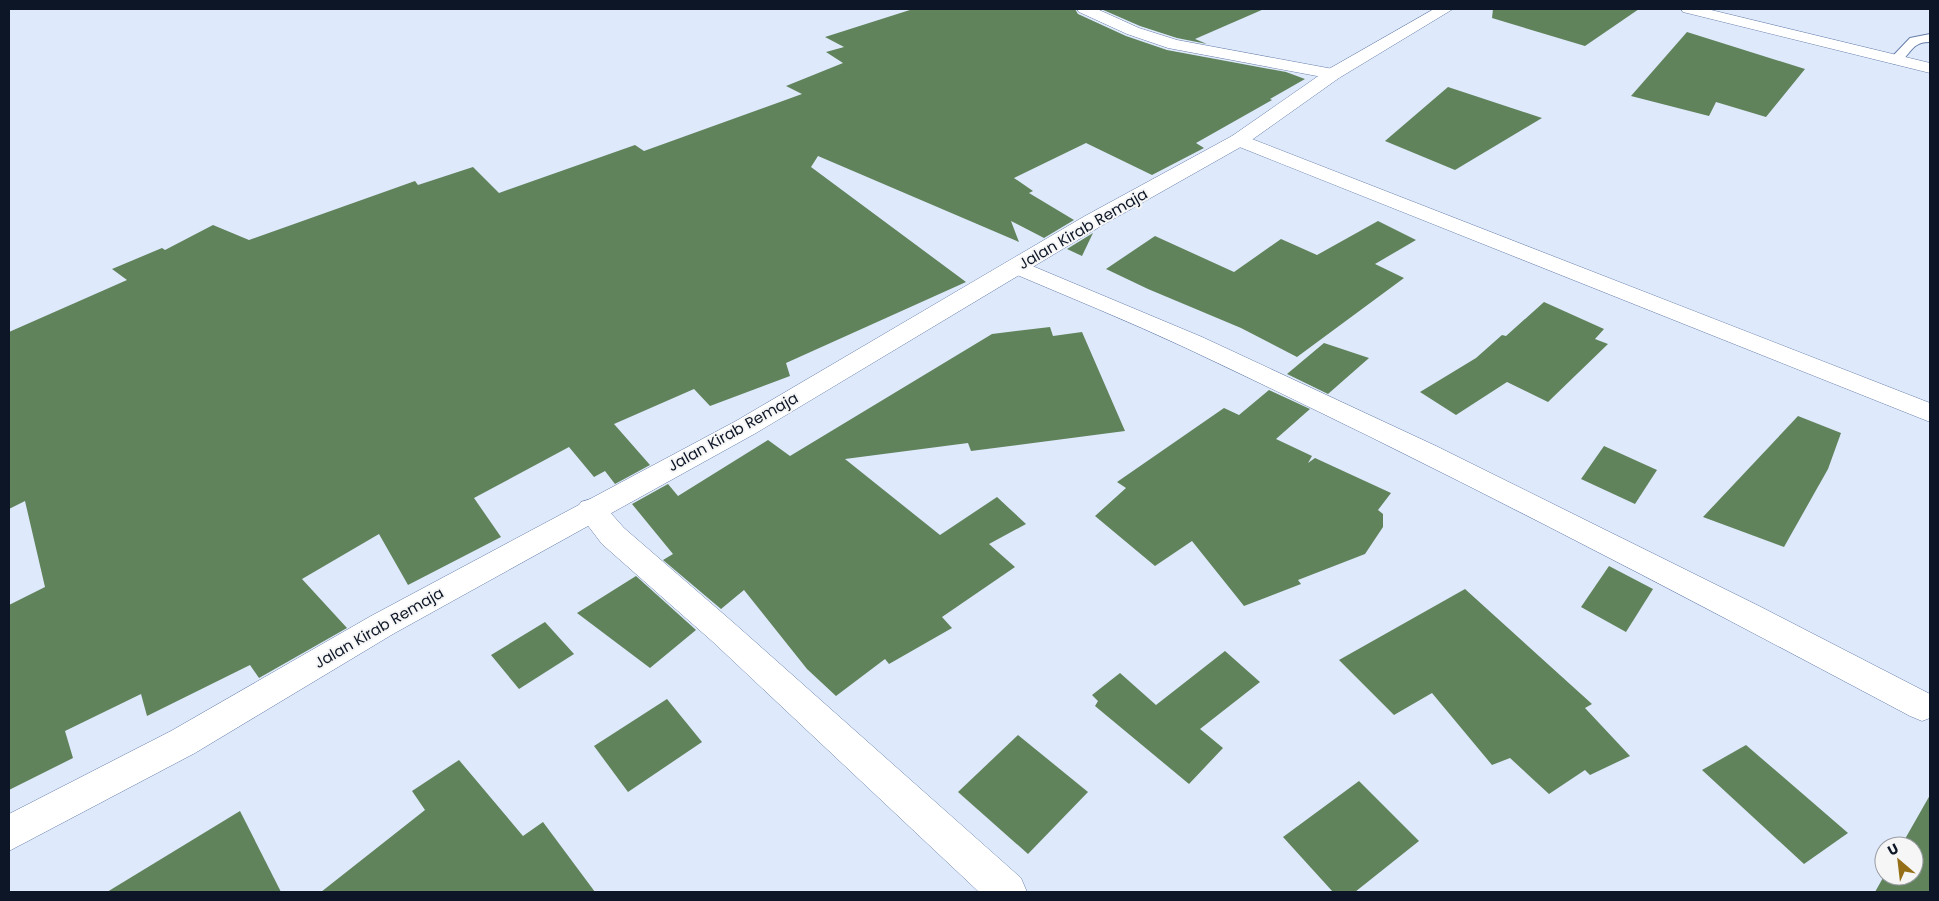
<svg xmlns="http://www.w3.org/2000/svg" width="1939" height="901" viewBox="0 0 1939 901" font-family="Poppins,sans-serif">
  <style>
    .building { fill: #60835b }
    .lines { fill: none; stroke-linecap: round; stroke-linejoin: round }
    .lane-casing { stroke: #667ea8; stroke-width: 2 }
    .street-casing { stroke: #667ea8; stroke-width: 1 }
    .secondary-casing { stroke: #667ea8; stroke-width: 1 }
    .lane { fill: #fff; fill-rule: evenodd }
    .street { fill: #fff; fill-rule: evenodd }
    .secondary { fill: #fff; fill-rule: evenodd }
    .labels { text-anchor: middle; stroke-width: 4; stroke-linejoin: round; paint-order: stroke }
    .street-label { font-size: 15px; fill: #0d1626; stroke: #f6f6f6 }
  </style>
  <rect width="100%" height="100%" fill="#dee9fc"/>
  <g class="building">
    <path d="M913,9H1075L1078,14L1126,36L1167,50L1286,72L1305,79L1270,99L1272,100L1196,143L1204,148L1152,175L1086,143L1014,178L1033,191L1029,193L1074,220L1044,238L1011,221L1019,242L818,156L811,167L966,282L786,363L790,376L710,406L694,389L614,424L650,465L615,484L605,471L594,477L569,447L474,498L501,537L408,585L379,534L302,579L347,628L259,678L250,665L147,716L141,694L65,731L73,758L9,790V605L45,587L25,501L9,509V332L127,280L112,269L162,248L165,250L213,225L249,240L415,181L418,185L473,167L499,193L635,145L644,151L802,94L786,86L843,63L826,52L844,47L825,37Z"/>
    <path d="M1101,9H1264L1195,39L1207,44L1177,38L1140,26Z"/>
    <path d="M1493,9H1639L1585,46L1492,18Z"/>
    <path d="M1687,32L1805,69L1766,117L1716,102L1709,116L1631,96Z"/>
    <path d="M1448,87L1542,118L1455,170L1385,141Z"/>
    <path d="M1378,221L1416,240L1375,264L1404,278L1297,357L1241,328L1148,289L1106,269L1155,236L1234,272L1281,239L1317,255Z"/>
    <path d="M1093,233L1082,256L1067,249Z"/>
    <path d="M1544,302L1604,329L1595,339L1608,344L1548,402L1507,382L1456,415L1420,392L1476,358L1502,335L1506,336Z"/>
    <path d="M1050,327L1053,336L1082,332L1125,431L971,451L968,443L845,459L940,535L997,497L1026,524L989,544L1015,567L942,617L952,628L889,664L885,659L836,696L807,669L744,590L721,609L663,560L673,554L632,504L668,484L678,496L768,440L790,456L992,334Z"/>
    <path d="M1324,343L1369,358L1328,394L1287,374Z"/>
    <path d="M1269,390L1310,409L1276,439L1312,456L1308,463L1315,458L1391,493L1378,510L1383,514V527L1365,554L1298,580L1301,584L1244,606L1192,541L1155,566L1095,516L1126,488L1117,482L1224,408L1239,415Z"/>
    <path d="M1798,416L1841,433L1828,469L1784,547L1703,517Z"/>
    <path d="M1604,446L1657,470L1635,504L1581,479Z"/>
    <path d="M1609,566L1653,589L1626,632L1581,607Z"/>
    <path d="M636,576L696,630L650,668L577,613Z"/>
    <path d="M1465,589L1592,704L1585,708L1630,756L1590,775L1585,770L1549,794L1510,758L1492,765L1432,693L1394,715L1339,660Z"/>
    <path d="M545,622L574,654L519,689L491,655Z"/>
    <path d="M1225,651L1260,682L1200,729L1223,748L1189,784L1095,706L1098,701L1092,695L1120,673L1156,705Z"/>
    <path d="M667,699L702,742L628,792L594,746Z"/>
    <path d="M1018,735L1088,792L1028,854L958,792Z"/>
    <path d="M1746,745L1848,833L1804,864L1702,770Z"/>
    <path d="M459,760L523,836L543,822L595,892H321L425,810L412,791Z"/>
    <path d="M1359,781L1419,841L1355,892H1333L1283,837Z"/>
    <path d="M1930,795V892H1875L1884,876H1914V846H1901Z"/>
    <path d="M240,811L281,892H107Z"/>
  </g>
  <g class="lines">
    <g class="lane-casing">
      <path id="lane" d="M1930,34V42C1909,41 1910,60 1895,64L1889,60L1910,38Z"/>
    </g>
    <g class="street-casing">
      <g id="street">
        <path d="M1077,9H1097L1139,28L1177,40L1333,69L1339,70L1342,74L1339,78L1333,79L1168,48L1127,34L1079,12Z"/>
        <path d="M1239,134L1930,403V422L1232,144L1229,140L1232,136Z"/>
        <path d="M1018,260L1202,337L1436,446L1759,606L1930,694V718L1922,721L1910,716C1671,589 1431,463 1186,348C1128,321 1069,297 1010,272L1007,267L1010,262Z"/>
        <path d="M591,499L601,502L624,528L735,624L1021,878L1027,892H979L713,642L602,544L576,510L581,502Z"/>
      </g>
    </g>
    <g class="secondary-casing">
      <g id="secondary">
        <path d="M1434,9H1453L1339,78L1246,144L1101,226L756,433L393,634L195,753L9,851V814L171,731L371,616L736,421L1085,216L1232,136L1327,70Z"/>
        <path d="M1681,9H1707L1930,63V73L1683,12Z"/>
      </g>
    </g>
    <use href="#lane" class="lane"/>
    <use href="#street" class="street"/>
    <use href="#secondary" class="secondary"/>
  </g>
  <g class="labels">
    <g class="street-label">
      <text transform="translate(1083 229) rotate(-30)" y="5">Jalan Kirab Remaja</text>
      <text transform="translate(733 432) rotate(-29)" y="5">Jalan Kirab Remaja</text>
      <text transform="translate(379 628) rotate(-30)" y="5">Jalan Kirab Remaja</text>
    </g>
  </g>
  <rect width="1939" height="901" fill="none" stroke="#0d1626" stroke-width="20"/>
  <g transform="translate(1899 861) rotate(332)"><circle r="24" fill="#f6f6f6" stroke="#999ca3"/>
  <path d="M0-4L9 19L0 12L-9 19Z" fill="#956f18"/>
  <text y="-8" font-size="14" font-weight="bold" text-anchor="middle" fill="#0d1626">U</text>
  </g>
</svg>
